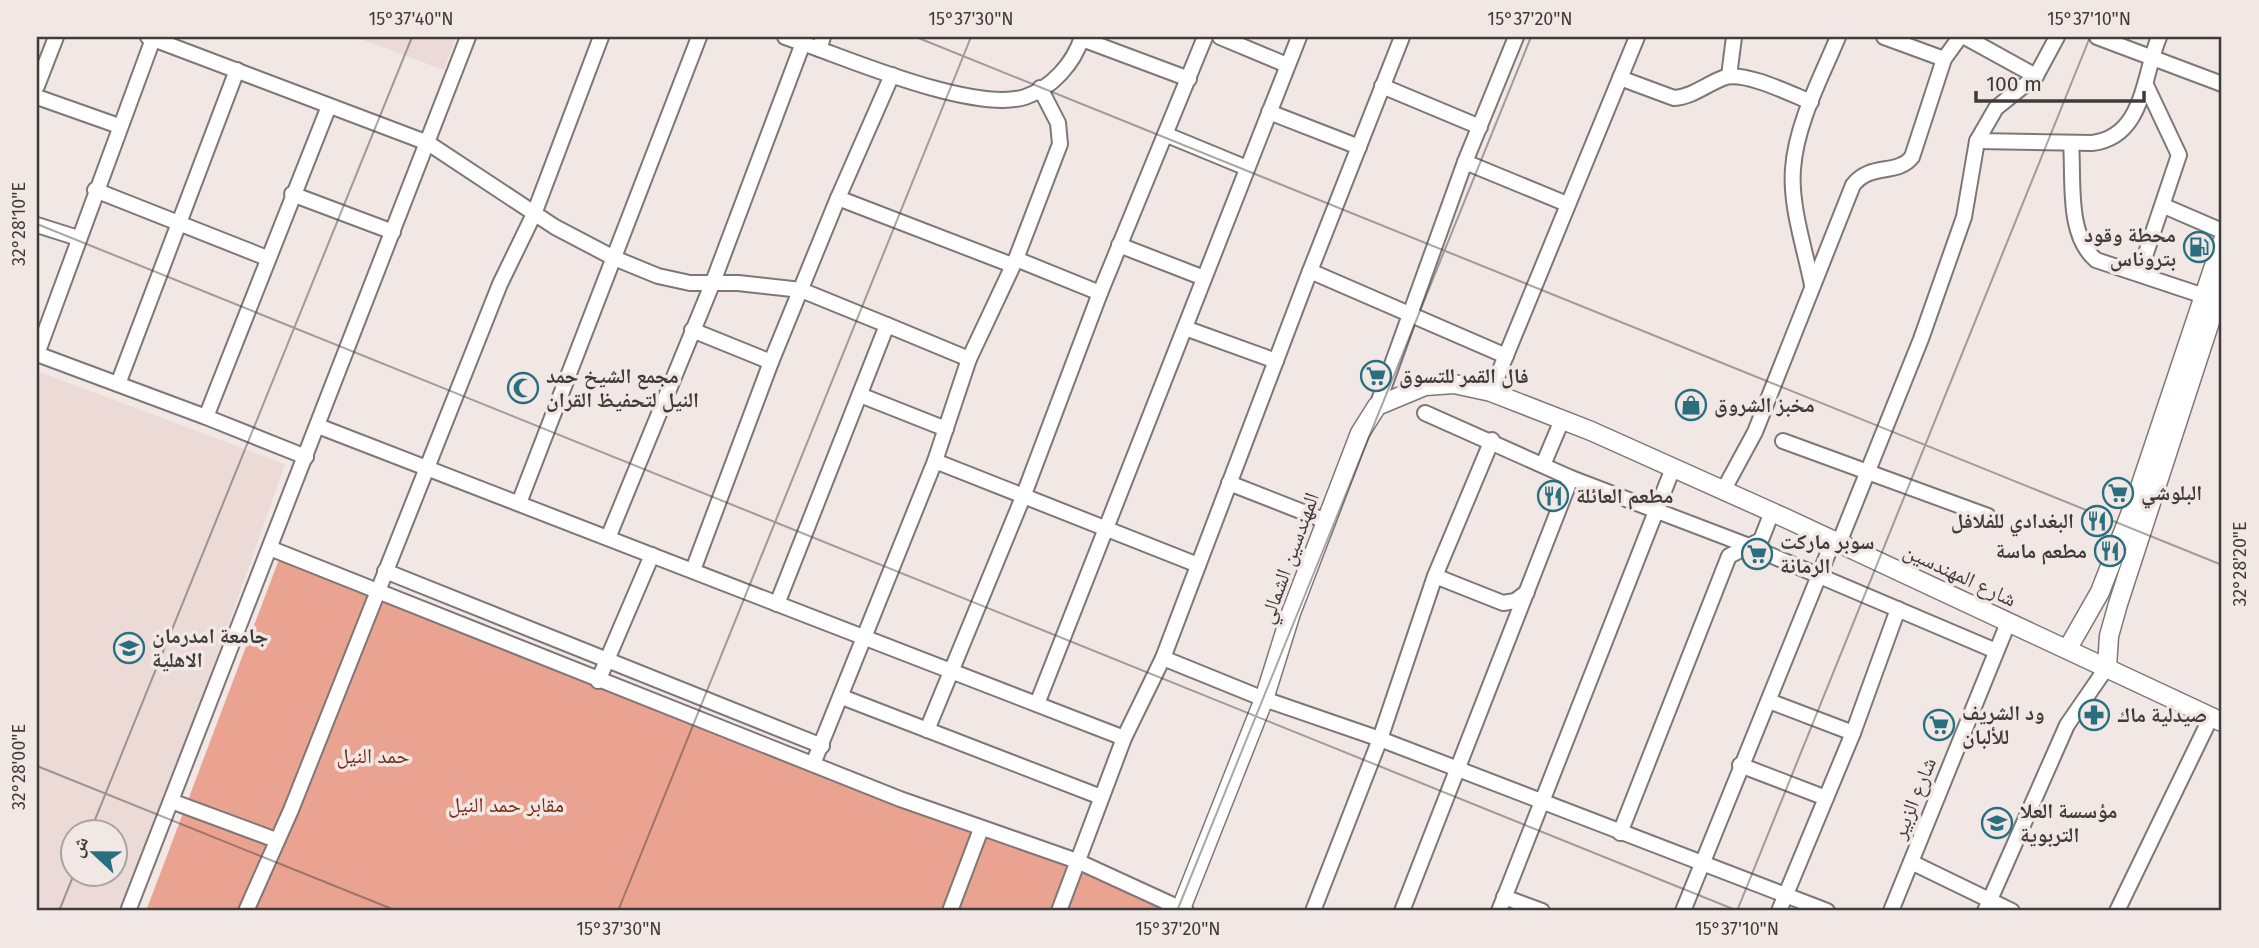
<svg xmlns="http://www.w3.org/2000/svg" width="2259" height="948" viewBox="0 0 2259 948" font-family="'Fira Sans','Noto Naskh Arabic',sans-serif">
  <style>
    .built { fill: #ebdad6; fill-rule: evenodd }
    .green { fill: #eba391 }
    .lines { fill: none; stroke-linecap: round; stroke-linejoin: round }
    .minor-casing { stroke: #7f7776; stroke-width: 18 }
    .major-casing { stroke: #7f7776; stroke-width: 21 }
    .minor { stroke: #fff; stroke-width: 14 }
    .major { stroke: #fff; stroke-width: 18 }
    .ticks { fill: none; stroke: #3f3b3a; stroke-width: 2; stroke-opacity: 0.45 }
    .labels { text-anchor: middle; stroke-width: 7; stroke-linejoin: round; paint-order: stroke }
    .poi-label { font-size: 21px; font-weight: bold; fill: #3f3b3a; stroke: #f1e8e6; text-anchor: start }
    .street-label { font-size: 21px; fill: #3f3b3a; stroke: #f1e8e6 }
    .park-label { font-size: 21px; fill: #7d2611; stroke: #f1e8e6 }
    .neatline { fill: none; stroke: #3f3b3a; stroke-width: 2.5 }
    .ticks-label { font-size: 18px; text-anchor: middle; fill: #3f3b3a }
  </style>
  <rect width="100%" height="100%" fill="#f1e8e6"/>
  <g class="built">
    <path d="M355,37H456L444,70Z"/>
    <path d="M37,371L285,464L128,911H37ZM74,832H116V874H74Z"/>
  </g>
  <path class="green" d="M281,554L1169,894L1163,911H146Z"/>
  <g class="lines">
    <g class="minor-casing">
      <g id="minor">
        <path d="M148,37L428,143L555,227L614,258L658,276L690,283H738L801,290L887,325"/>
        <path d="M785,37L819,49L823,37"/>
        <path d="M1220,37L1287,65"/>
        <path d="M1402,37L1310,271L1506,356"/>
        <path d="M1884,37L1944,59"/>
        <path d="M1965,37L2036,76"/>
        <path d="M2097,37L2222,84"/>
        <path d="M1082,39L1189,79"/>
        <path d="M819,49C865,66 979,112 1025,97C1052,88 1074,63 1082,37"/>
        <path d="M892,75L838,198L1012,265"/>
        <path d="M1729,76L1734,37"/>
        <path d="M1620,78L1674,98C1692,97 1707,84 1723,78C1743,70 1791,94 1811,102"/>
        <path d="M37,86L56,37"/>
        <path d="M1382,86L1480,127"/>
        <path d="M37,97L119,126"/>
        <path d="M1269,112L1359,147"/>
        <path d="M1167,135L1247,168"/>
        <path d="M1977,141L2092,143C2144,137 2143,76 2159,37"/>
        <path d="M2071,143C2074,179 2066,235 2096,260L2204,296"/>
        <path d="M1465,162L1567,204"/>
        <path d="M95,190L267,258"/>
        <path d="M292,194L393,232"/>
        <path d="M2164,206L2222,231"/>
        <path d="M37,225L78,238"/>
        <path d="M1119,245L1204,278"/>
        <path d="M1016,259L1100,293"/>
        <path d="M2139,274L2179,155L2146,85"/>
        <path d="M1812,285C1805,249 1790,206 1793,169C1796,124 1821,78 1838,37"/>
        <path d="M1185,328L1276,361"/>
        <path d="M692,330L771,362"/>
        <path d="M37,354L153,39"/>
        <path d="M37,354L206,417L306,457"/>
        <path d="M118,384L237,70"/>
        <path d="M1491,392L1637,37"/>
        <path d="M860,395L946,429"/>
        <path d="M1377,406L1465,162L1516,37"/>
        <path d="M1425,413L1571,478L1749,546L1996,651"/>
        <path d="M206,417L329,106"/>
        <path d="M318,426L1124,738"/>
        <path d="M1783,441L1988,516"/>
        <path d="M935,461L1198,565"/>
        <path d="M1543,465L1562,420"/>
        <path d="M1229,483L1326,521"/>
        <path d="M1723,491L1755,432L1853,185C1871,162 1897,176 1912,157L1944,59L1960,37"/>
        <path d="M519,503L699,37"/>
        <path d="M608,538L713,282L803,43"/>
        <path d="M1839,543L1921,339L1964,217L1977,141L1996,108L2036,76L2057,37"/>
        <path d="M272,549L900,799L1077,861L1186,911"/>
        <path d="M693,570L771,362L838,198"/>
        <path d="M385,571L822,746"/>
        <path d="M1435,576L1503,603L1515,601L1527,592"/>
        <path d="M777,604L887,325L969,359"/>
        <path d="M1163,658L1264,699L1380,739L1827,911"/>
        <path d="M598,681L652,555"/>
        <path d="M842,697L1101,797"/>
        <path d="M1769,701L1853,733"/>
        <path d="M1037,704L1299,37"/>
        <path d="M927,730L1023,497L1100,293L1205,37"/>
        <path d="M813,764L935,461L969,359L1016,259L1060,144L1058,123L1040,88"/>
        <path d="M1740,765L1826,798"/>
        <path d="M171,801L276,840"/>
        <path d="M1620,833L1729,556L1761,540L1772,512"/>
        <path d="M1911,862L2012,911"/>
        <path d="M1504,897L1542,911"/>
        <path d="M128,911L468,37"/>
        <path d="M246,911L291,810L500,284L534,214L601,37"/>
        <path d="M950,911L981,829"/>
        <path d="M1059,911L1124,738L1163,658L1310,271"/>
        <path d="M1313,911L1380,739L1435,576L1492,440"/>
        <path d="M1402,911L1571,478"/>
        <path d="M1499,911L1673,468"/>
        <path d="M1683,911L1833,541"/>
        <path d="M1779,911L1853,733L1898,609"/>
        <path d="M1891,911L2008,623"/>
        <path d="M1985,911L2067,725L2107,667"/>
        <path d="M2117,911L2211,717"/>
      </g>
    </g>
    <g class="major-casing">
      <g id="major">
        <path d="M2068,648L2100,592L2136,499L2222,242"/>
        <path d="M2107,667L2109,636L2118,604L2222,285"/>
        <path d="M1180,911L1264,699L1291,613L1360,433L1377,406L1425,386L1454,384L1491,392L1591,431L1783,517L2222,722"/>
      </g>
    </g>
    <use href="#minor" class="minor"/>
    <use href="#major" class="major"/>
  </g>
  <path class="ticks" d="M916,37L2222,565M37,224L1738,911M37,766L397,911M90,832L412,37M59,911L74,874M618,911L971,37M1177,911L1531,37M1737,911L2090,37"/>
  <defs>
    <g id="fuel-ring" transform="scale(1.575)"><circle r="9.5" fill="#f1e8e6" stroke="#2a6f7f" stroke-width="1.5"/><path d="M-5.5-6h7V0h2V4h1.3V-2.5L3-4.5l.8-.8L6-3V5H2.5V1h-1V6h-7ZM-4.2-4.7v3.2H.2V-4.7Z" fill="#2a6f7f"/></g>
    <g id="supermarket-ring" transform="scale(1.575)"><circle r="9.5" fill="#f1e8e6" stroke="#2a6f7f" stroke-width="1.5"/><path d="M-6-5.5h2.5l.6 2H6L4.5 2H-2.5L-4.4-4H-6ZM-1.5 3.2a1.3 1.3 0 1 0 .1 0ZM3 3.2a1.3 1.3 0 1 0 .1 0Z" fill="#2a6f7f"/></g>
    <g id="mosque-ring" transform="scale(1.575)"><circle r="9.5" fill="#f1e8e6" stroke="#2a6f7f" stroke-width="1.5"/><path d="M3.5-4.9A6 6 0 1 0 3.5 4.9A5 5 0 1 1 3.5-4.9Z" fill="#2a6f7f"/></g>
    <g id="shop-ring" transform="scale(1.575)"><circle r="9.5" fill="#f1e8e6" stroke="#2a6f7f" stroke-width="1.5"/><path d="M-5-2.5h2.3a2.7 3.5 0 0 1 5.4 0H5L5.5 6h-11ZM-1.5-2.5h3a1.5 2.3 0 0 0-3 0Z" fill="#2a6f7f"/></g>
    <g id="restaurant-ring" transform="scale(1.575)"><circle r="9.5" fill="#f1e8e6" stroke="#2a6f7f" stroke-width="1.5"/><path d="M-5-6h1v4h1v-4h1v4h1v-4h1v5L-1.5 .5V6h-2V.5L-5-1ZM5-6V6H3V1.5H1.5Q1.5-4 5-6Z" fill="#2a6f7f"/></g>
    <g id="university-ring" transform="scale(1.575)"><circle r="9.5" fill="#f1e8e6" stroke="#2a6f7f" stroke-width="1.5"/><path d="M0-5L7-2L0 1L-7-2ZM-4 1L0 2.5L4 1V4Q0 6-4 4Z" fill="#2a6f7f"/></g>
    <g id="pharmacy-ring" transform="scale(1.575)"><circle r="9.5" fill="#f1e8e6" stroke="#2a6f7f" stroke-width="1.5"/><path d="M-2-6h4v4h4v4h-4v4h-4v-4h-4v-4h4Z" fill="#2a6f7f"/></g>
    <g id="school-ring" transform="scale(1.575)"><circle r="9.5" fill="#f1e8e6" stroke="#2a6f7f" stroke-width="1.5"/><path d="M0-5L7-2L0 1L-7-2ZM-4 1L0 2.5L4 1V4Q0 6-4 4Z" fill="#2a6f7f"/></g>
  </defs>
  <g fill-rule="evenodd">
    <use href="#fuel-ring" x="2199" y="247"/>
    <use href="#supermarket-ring" x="1376" y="376"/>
    <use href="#mosque-ring" x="523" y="388"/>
    <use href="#shop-ring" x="1691" y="405"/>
    <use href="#supermarket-ring" x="2118" y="493"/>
    <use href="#restaurant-ring" x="1553" y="496"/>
    <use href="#restaurant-ring" x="2097" y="521"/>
    <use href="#restaurant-ring" x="2110" y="551"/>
    <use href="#supermarket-ring" x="1757" y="554"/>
    <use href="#university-ring" x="129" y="648"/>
    <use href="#pharmacy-ring" x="2094" y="715"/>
    <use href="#supermarket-ring" x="1939" y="725"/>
    <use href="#school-ring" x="1997" y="823"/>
  </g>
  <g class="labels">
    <g class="poi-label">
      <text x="2176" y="242" text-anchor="end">محطة وقود<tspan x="2176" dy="24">بتروناس</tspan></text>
      <text x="546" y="383">مجمع الشيخ حمد<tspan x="546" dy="24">النيل لتحفيظ القران</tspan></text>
      <text x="1399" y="383">فال القمر للتسوق</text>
      <text x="1714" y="412">مخبز الشروق</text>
      <text x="2141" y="500">البلوشي</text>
      <text x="1576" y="503">مطعم العائلة</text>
      <text x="2074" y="528" text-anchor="end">البغدادي للفلافل</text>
      <text x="1780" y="549">سوبر ماركت<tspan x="1780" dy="24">الرمانة</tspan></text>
      <text x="2087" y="558" text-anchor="end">مطعم ماسة</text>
      <text x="152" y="643">جامعة امدرمان<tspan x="152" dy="24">الاهلية</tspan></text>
      <text x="1962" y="720">ود الشريف<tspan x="1962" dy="24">للألبان</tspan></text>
      <text x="2117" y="722">صيدلية ماك</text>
      <text x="2020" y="818">مؤسسة العلا<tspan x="2020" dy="24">التربوية</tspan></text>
    </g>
    <g class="street-label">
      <text transform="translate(1289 558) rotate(-70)" y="7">المهندسين الشمالي</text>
      <text transform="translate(1960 575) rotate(25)" y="7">شارع المهندسين</text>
      <text transform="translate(1914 798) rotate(-68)" y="7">شارع الزبير</text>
    </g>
    <g class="park-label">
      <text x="373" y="763">حمد النيل</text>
      <text x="506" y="812">مقابر حمد النيل</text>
    </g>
  </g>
  <rect width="2259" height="948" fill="none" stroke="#f1e8e6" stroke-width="77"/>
  <g transform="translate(94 853) rotate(292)"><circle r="33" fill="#f1e8e6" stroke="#aaa3a1" stroke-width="2"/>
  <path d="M0-5L12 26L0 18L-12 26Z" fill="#2a6f7f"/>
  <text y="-10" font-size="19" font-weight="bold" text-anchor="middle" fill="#3f3b3a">ش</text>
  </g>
  <path d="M1976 91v10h168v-10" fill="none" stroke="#3f3b3a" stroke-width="3.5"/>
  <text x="1986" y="91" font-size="21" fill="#3f3b3a" stroke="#f1e8e6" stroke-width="5" paint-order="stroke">100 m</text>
  <rect x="38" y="38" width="2182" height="871" class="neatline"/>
  <g class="ticks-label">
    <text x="411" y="25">15°37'40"N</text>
    <text x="971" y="25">15°37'30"N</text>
    <text x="1530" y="25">15°37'20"N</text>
    <text x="2089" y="25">15°37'10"N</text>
    <text transform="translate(19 224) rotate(-90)" y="6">32°28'10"E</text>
    <text transform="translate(2240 564) rotate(-90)" y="6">32°28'20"E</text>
    <text transform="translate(19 767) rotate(-90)" y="6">32°28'00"E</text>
    <text x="619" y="935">15°37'30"N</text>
    <text x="1178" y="935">15°37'20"N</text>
    <text x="1737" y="935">15°37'10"N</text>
  </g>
</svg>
